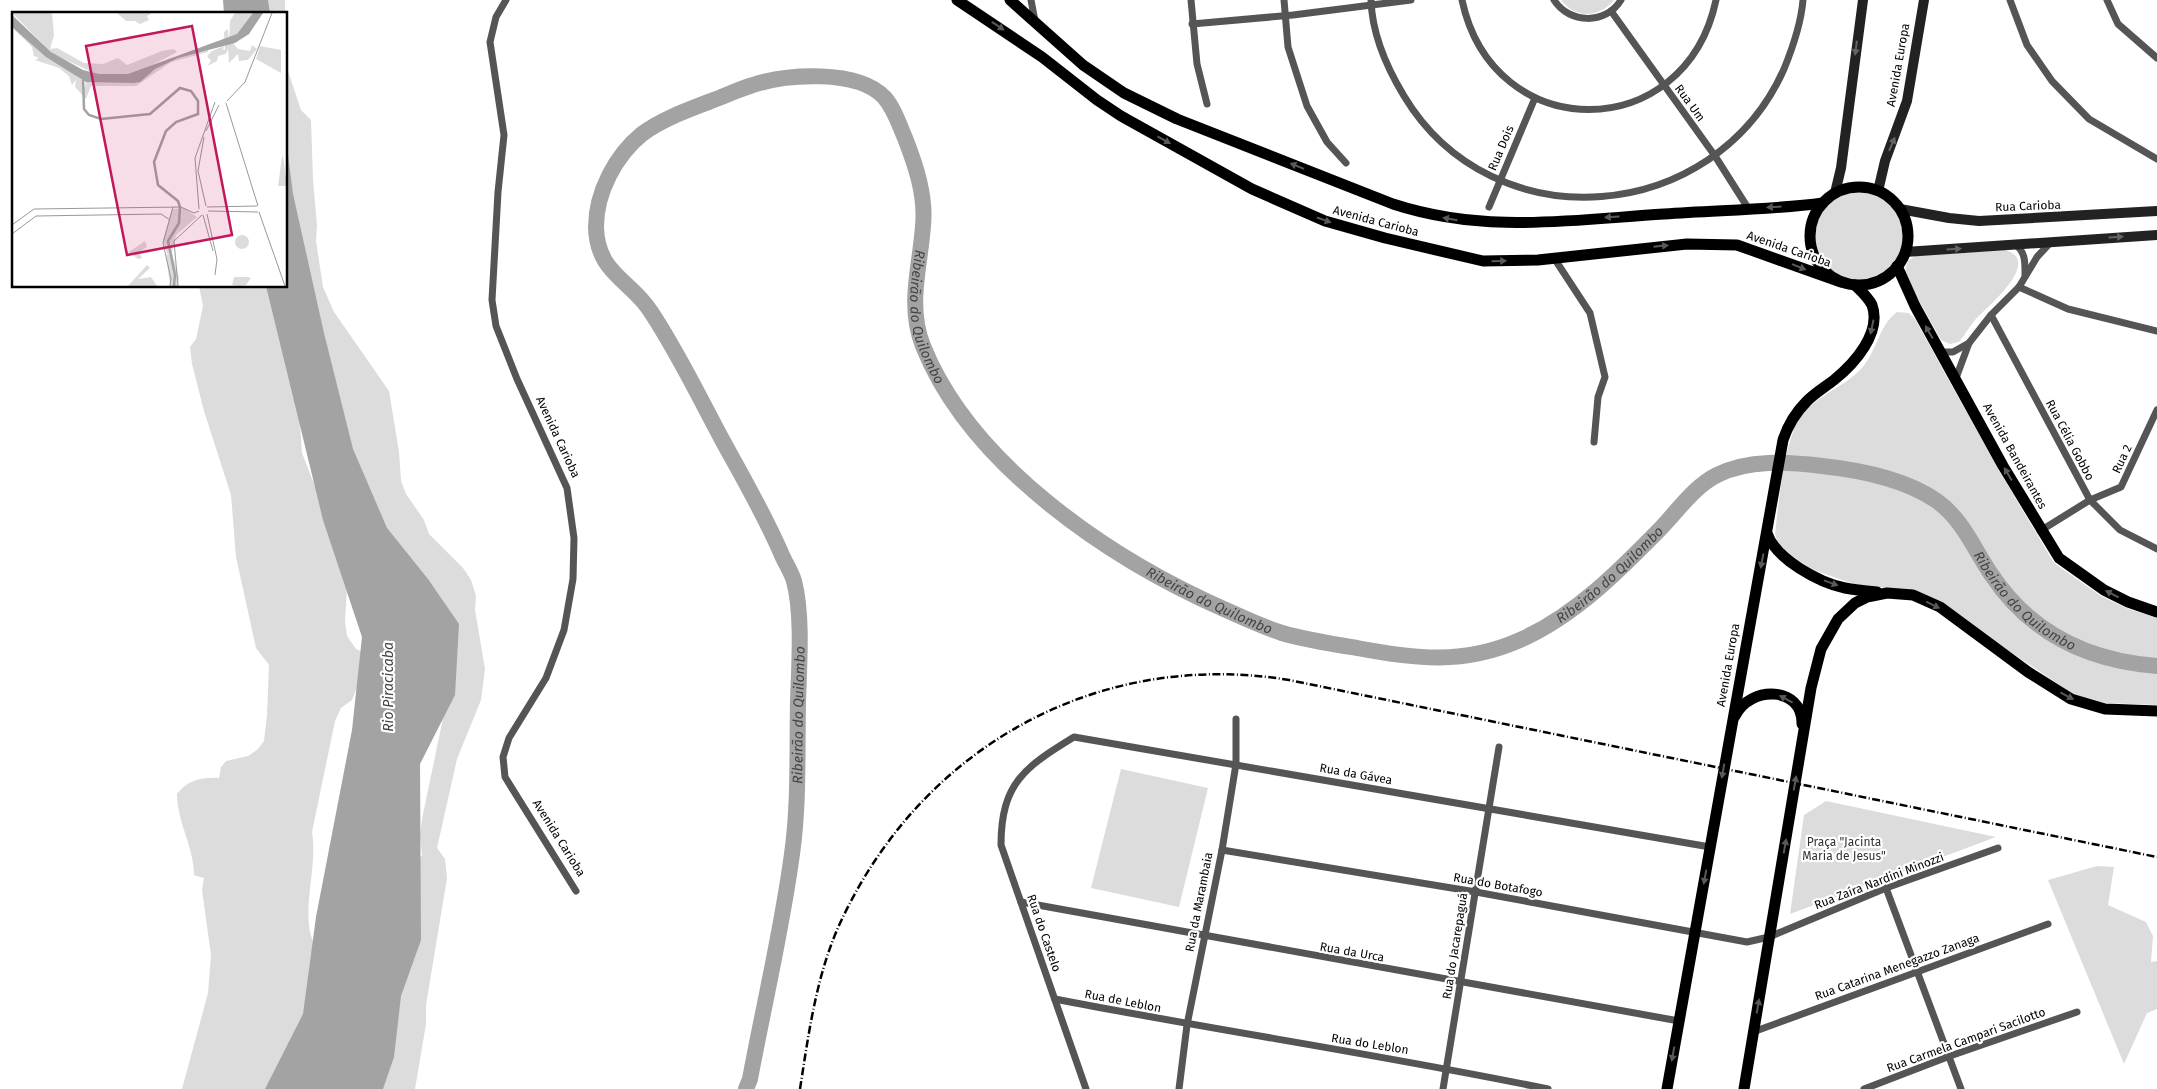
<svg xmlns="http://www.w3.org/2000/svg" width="2157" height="1089" viewBox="0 0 2157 1089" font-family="'Fira Sans',sans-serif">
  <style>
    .green { fill: #dcdcdc }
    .water { fill: #a3a3a3 }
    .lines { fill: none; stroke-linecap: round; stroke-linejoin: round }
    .river { stroke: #a3a3a3; stroke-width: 16 }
    .street { stroke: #555; stroke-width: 7 }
    .secondary { stroke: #222; stroke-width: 10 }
    .primary { stroke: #000; stroke-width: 11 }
    .rail { stroke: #000; stroke-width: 2.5; stroke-dasharray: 8 2.5 1 2.5; stroke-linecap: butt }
    .oneway { fill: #595959 }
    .oneway2 { fill: #646464 }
    .labels { text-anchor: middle; stroke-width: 4.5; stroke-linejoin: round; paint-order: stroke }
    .street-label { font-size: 12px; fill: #000; stroke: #fff }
    .park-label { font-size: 12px; fill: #333; stroke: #fff }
    .water-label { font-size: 14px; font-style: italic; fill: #444; stroke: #fff }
    .inset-river { fill: none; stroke: #a3a3a3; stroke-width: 2.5 }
    .inset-road { fill: none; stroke: #999; stroke-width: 1 }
    .view { fill: #c2185b; fill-opacity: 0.15; stroke: #c2185b; stroke-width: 2.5 }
    .inset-edge { fill: none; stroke: #000; stroke-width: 2.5 }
  </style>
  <rect width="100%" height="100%" fill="#fff"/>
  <g class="green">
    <rect x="262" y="0" width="23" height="14"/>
    <path d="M1561,0H1614C1599,18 1575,19 1561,0Z"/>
    <path d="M286,65L301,110L311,120L313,180L317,226L316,241L323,287L334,312L389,391L399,452L401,481L406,494L424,520L429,534L463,568L471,580L476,596L475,610L485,669L481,700L457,759L437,848L445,859L447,878L426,1005V1024L415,1089H374L415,866L422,855L420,835L422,819L452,675L359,512L286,167Z"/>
    <circle cx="1859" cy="236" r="44"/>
    <path d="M2005,250C2044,261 1986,308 1975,320C1969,327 1965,335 1959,342L1950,344L1941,340L1904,274L1908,261L1915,256Z"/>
    <path d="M199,286H279L295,354L302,453L325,512L347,585L345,621L347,636L356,649L370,655L352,700L341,708L335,721L312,832C317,862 306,894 309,925C310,940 320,956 326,969L294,1042L270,1089H182L208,993L211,955L202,890L204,878L194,875C194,847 177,822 177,794C187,780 203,777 219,778L221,767L226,761L248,756L258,749L264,741L267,715L269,665L256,648L236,557L231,495L204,411L192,364L190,347L196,339L203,306Z"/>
    <path d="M1897,312L1909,313L1915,319L1998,469L2054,563L2101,596L2126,608L2157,618V705L2106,703L2073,694L1984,634L1887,588L1857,585L1813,570L1779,547L1775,534C1778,506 1785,437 1801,416C1817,395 1843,388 1861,369C1877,352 1878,326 1897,312Z"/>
    <path d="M1121,769L1208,788L1179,907L1091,888Z"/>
    <path d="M1826,801L1996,837L1790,914L1804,815Z"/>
    <path d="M2097,866L2114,867L2108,905L2146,922L2153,936L2151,962L2157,961V1009L2147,1013L2124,1064L2048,880Z"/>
  </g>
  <g class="water">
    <path d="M223,0H268L270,14H224Z"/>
    <path d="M286,139L293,194L324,333L353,449L387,528L428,579L459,624L455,695L420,764L421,940L401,996L394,1057L383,1089H265L303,1014L316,917L352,730L362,637L323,520L266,286H286Z"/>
  </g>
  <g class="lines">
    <path class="river" id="s1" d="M746,1089L750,1079C764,1004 782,929 792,854C799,805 797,752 798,702C799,667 803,615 794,581C791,571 785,563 781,553C765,516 745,481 725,445C701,401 679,354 651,312C631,280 597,274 596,227C596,192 616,155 642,134C662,119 688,110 711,101C725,96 739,89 753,85C787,74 857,69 884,97C894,108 899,124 905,138C916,166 926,196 923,226C920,268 907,305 923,346C971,466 1112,560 1226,610C1244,618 1263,627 1282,633C1306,640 1332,644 1357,648C1415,659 1464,665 1520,640C1575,616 1621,569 1662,527C1679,509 1695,486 1717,475C1749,459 1787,462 1822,466C1860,470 1905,479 1937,501C1963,520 1974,549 1991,574C2030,633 2088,661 2157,666"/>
    <g class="street">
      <path d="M506,0L496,17L490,42L504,135L498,192L492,300L496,326L517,379L567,488L574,538L573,579L564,630L546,678L509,738L503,757L505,777L576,891"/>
      <path d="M1031,0L1035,21"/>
      <path d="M1191,0L1197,64L1207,104"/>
      <path d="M1284,0L1288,47L1307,106L1327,142L1346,163"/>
      <path d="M1371,0C1372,33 1387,68 1404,96C1493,244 1715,225 1784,69C1793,47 1801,24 1803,0"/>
      <path d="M1462,0C1493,146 1685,146 1716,0"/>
      <path d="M1554,0C1569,24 1606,25 1621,0"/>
      <path d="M2010,0L2027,45L2052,81L2089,119L2157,159"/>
      <path d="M2107,0L2118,24L2157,58"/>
      <path d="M1611,11L1715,156L1748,208"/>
      <path d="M1192,24L1293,15L1411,0"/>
      <path d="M1489,207L1535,98"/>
      <path d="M2014,244C2026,251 2025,263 2025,275"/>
      <path d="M1554,258L1590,313L1605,377L1598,397L1594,442"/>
      <path d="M2019,287L2068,309L2157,331"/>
      <path d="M1991,315L2090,500L2120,530L2157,549"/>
      <path d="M1941,352H1953L1969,343"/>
      <path d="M1956,378L1969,343L1991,315L2019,287L2037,257L2050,243"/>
      <path d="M2040,531L2090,500L2121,487L2157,410"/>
      <path d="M1222,850L1476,892L1747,942L1769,937L1886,888L1998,848"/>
      <path d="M1886,888L1961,1089"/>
      <path d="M1021,902L1679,1021"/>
      <path d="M1055,999C1219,1031 1384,1055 1548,1089"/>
      <path d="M1753,1032L2048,924"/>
      <path d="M1086,1089L1001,845C1001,783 1025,767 1074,737L1710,847"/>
      <path d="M1179,1089L1187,1025L1222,850L1236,764V719"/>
      <path d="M1443,1089L1499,747"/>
      <path d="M1864,1089L1950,1056L2077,1012"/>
    </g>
    <g class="secondary">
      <path d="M1878,191L1885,161L1907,101L1924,0"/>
      <path d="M1835,193L1841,168L1863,0"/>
      <path d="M1900,209L1949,218L1979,221L2157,211"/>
      <path d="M1905,252L2157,235"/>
    </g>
    <g class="primary">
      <path d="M957,0L1042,57L1097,100L1121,116L1252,189L1325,221L1385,238L1483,261L1538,260L1687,244L1737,245L1841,282"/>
      <path d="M1010,0L1083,65L1124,93L1177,119L1393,204C1485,234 1570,220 1664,214C1717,210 1770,210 1823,203"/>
      <circle cx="1859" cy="236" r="49"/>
      <path d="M1897,266L1915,306L2003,466L2059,558L2104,590L2128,602L2157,612"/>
      <path d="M1767,533C1775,559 1820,583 1845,588C1855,590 1866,591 1877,592"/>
      <path d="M1735,716C1750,685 1803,686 1802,724"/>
      <path d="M1667,1089L1783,440C1788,425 1796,412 1807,401C1815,393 1825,387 1834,380C1854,364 1882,333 1872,305C1868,297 1861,291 1855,285"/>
      <path d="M1744,1089L1811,688L1821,649L1838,619L1855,603L1867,597L1887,593L1913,595L1940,607L2028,672L2071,699L2105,709L2157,711"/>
    </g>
    <path class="rail" d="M800,1089C809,1031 817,970 843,917C925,745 1100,649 1289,680L2157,857"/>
  </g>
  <defs><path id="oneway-solid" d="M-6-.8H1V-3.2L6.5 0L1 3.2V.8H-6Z" transform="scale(1.25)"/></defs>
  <g class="oneway">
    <use href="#oneway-solid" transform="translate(998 26) rotate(34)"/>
    <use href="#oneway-solid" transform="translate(1164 140) rotate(29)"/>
    <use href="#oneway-solid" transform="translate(1297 166) rotate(-158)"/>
    <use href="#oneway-solid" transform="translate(1774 207) rotate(177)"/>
    <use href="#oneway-solid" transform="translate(1612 217) rotate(176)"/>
    <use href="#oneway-solid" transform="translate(1450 219) rotate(-170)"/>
    <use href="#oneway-solid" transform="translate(1324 220) rotate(19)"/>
    <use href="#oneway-solid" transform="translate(1661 246) rotate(-6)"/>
    <use href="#oneway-solid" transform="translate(1499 261) rotate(-1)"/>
    <use href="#oneway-solid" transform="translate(1799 267) rotate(22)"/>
    <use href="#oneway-solid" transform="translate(1872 327) rotate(102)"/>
    <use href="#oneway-solid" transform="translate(1929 332) rotate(-120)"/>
    <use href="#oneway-solid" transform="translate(2008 474) rotate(-121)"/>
    <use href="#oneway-solid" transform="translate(1762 561) rotate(101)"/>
    <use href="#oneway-solid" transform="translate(1831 583) rotate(20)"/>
    <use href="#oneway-solid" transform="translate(2112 594) rotate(-153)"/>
    <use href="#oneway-solid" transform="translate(1933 605) rotate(26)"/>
    <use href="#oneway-solid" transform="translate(2067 696) rotate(28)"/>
    <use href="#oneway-solid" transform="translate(1786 699) rotate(-152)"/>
    <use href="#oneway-solid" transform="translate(1723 771) rotate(100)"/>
    <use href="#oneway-solid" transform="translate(1795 783) rotate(-80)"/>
    <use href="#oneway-solid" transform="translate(1785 846) rotate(-80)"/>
    <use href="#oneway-solid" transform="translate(1705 877) rotate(100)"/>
    <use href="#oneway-solid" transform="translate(1758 1006) rotate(-80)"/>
    <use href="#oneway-solid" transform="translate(1673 1054) rotate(100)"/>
  </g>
  <g class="oneway2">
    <use href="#oneway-solid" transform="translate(1856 48) rotate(97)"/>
    <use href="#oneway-solid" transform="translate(1892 144) rotate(-67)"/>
    <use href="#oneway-solid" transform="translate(2116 237) rotate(-3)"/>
    <use href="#oneway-solid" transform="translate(1954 249) rotate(-4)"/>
  </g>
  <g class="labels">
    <g class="street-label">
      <text transform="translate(1898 65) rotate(-80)" y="4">Avenida Europa</text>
      <text transform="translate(1690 103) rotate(54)" y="4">Rua Um</text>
      <text transform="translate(1501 148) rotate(-67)" y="4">Rua Dois</text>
      <text transform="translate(2028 206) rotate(-2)" y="4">Rua Carioba</text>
      <text transform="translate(1376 221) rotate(15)" y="4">Avenida Carioba</text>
      <text transform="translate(1789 249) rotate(19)" y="4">Avenida Carioba</text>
      <text transform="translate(558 437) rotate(65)" y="4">Avenida Carioba</text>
      <text transform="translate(2070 440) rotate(62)" y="4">Rua Célia Gobbo</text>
      <text transform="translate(2015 456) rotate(61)" y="4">Avenida Bandeirantes</text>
      <text transform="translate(2122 459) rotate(-65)" y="4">Rua 2</text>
      <text transform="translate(1728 665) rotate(-80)" y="4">Avenida Europa</text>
      <text transform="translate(1356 774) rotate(10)" y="4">Rua da Gávea</text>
      <text transform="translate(559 838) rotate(58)" y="4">Avenida Carioba</text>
      <text transform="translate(1879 881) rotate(-21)" y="4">Rua Zaíra Nardini Minozzi</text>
      <text transform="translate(1498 885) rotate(10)" y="4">Rua do Botafogo</text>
      <text transform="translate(1199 902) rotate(-79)" y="4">Rua da Marambaia</text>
      <text transform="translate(1044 933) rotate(71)" y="4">Rua do Castelo</text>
      <text transform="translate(1455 946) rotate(-81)" y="4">Rua do Jacarepaguá</text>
      <text transform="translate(1352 952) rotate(10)" y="4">Rua da Urca</text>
      <text transform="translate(1897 967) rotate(-20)" y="4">Rua Catarina Menegazzo Zanaga</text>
      <text transform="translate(1123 1001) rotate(11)" y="4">Rua de Leblon</text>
      <text transform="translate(1966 1040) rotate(-20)" y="4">Rua Carmela Campari Sacilotto</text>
      <text transform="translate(1370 1044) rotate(9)" y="4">Rua do Leblon</text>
    </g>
    <g class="park-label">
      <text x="1844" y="846">Praça "Jacinta<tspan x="1844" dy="14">Maria de Jesus"</tspan></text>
    </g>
    <g class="water-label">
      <text dy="5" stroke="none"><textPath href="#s1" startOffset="1518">Ribeirão do Quilombo</textPath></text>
      <text dy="5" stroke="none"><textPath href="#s1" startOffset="2372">Ribeirão do Quilombo</textPath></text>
      <text dy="5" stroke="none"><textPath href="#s1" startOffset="2882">Ribeirão do Quilombo</textPath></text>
      <text dy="5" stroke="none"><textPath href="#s1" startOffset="1938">Ribeirão do Quilombo</textPath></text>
      <text transform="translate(388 687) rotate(-90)" y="5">Rio Piracicaba</text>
      <text dy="5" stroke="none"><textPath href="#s1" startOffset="379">Ribeirão do Quilombo</textPath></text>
    </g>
  </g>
  <g transform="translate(12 12)">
    <rect width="275" height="275" fill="#fff"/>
    <path d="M0,1H40L42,23L38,37L45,36L72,51L91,52L106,46L115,53L150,39L162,37L165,40L123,62H84L41,42ZM105,1H138L139,2L135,4L137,8L128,12L123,9H114ZM223,1H242L237,12L219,29L226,37L238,39L240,33L245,37L236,48L227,49L226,42L217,51L216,37L214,42L206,44L205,49L195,54L199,49L195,44L200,39L212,34L211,37L213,38L212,20L216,17L217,33L218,9ZM0,15L70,68L73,76L74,69L123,70L137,58L175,42L196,37V40L159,50L124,74H79L74,87L63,75L64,68L60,73L57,64L47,56L23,48L27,46L22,44L20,35ZM248,34L269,38V61L244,47ZM271,144L275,174H266L270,145ZM172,196L185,205L164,223L160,240L155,242L151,228L160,197ZM223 230a7 7 0 1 1 14 0a7 7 0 1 1-14 0ZM133,229L135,235L127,240L130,246L126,247L117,240ZM160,241L167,265L166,274H158L154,243ZM135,253L138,256L126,267L139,265L145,274H116ZM222,265H236L239,266L234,273L227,274L220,273Z" fill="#dcdcdc"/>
    <path d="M241,1H251L237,22L223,31L166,46L143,57L128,70L121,71L74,70L34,45L0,15V3L39,40L71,58L87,62H116L225,22Z" fill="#a3a3a3"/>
    <path class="inset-river" d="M71,65L72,97L77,103L89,107L138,102L168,76L179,79L186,89V102L164,110L154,119L142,150L146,173L166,189L168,195L167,211L156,229L163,263L162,274"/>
    <path class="inset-road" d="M215,89L233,70L260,1M214,91L246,194M194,119L207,93M192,125L186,159L194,194M195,195L245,194M187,197L183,146L203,90M196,199L246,200M247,200L273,274M195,202L205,247L203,263M191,203L201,239M0,213L22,197L169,195L182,201L187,199M0,222L24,204L149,202L158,208M158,274L159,267L151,231L161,195M166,274L162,229L190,203"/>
    <path class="view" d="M180,14L220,223L115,243L74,34Z"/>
    <rect width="275" height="275" class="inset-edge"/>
  </g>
</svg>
